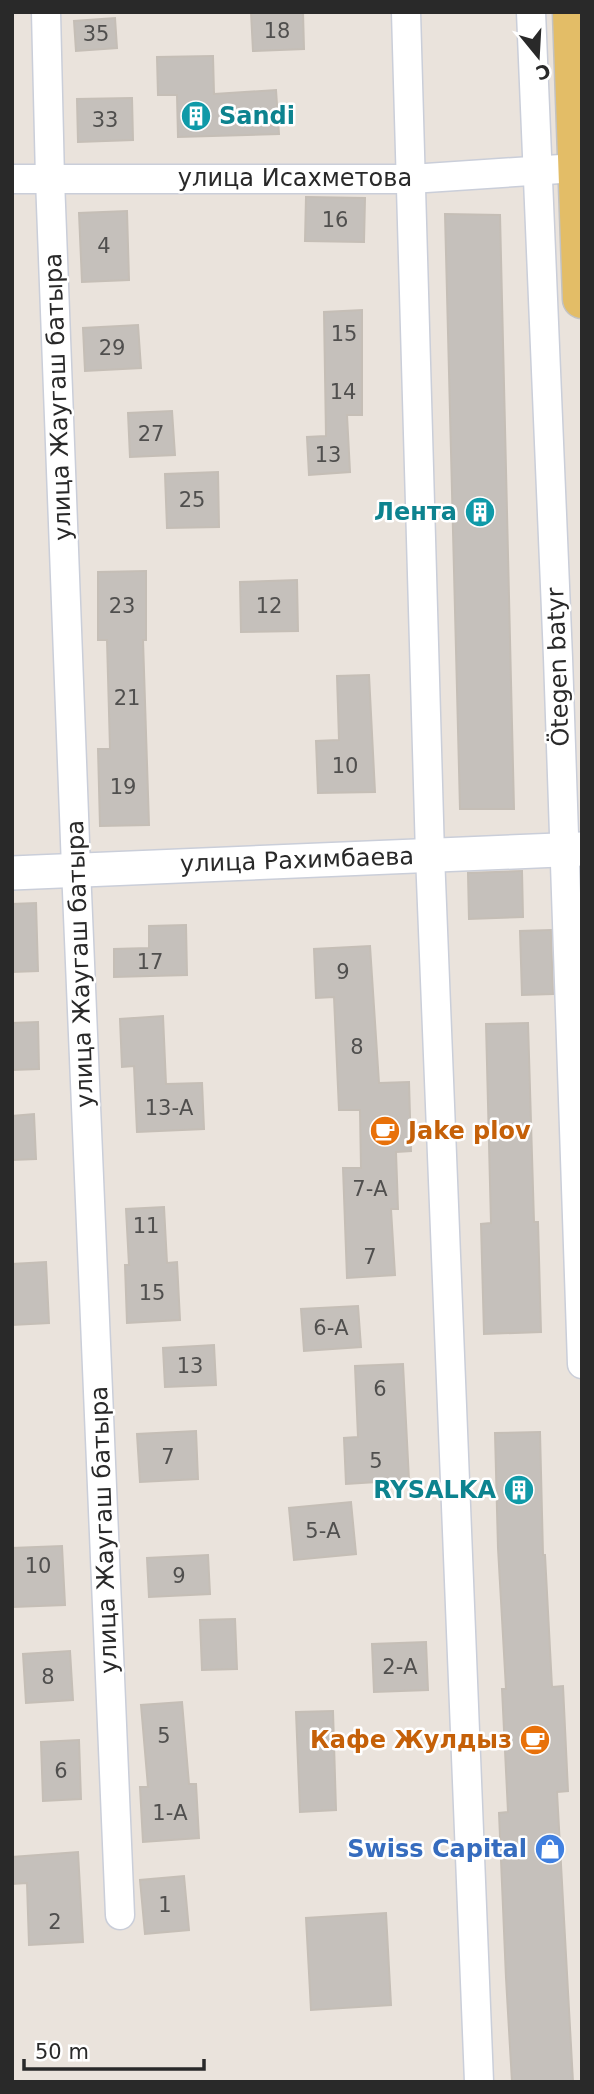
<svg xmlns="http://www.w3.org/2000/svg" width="594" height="2094" viewBox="0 0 594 2094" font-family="'DejaVu Sans',sans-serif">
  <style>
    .building { fill: #c5c0bb; stroke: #c5beb6; stroke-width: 2 }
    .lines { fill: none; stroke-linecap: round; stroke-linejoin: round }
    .minor-casing { stroke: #caced9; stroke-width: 31 }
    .tertiary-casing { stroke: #caced9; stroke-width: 36 }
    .primary-casing { stroke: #c3c3c3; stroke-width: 41 }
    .minor { stroke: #fff; stroke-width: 28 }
    .tertiary { stroke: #fff; stroke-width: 33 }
    .primary { stroke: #e3bd67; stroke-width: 38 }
    .labels { text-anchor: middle; stroke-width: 5; stroke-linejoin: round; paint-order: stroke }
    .number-label { font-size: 21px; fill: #504f4e }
    .culture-label { font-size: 24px; font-weight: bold; fill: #0d838f; stroke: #fff; text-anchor: end }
    .street-label { font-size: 24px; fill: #292929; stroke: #fff }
    .food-label { font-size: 24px; font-weight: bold; fill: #c56008; stroke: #fff; text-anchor: start }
    .shop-label { font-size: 24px; font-weight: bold; fill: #366cbe; stroke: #fff; text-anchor: end }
  </style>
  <rect width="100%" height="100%" fill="#eae3dc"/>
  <g class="building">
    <path d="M251,12H303L304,49L253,51Z"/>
    <path d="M115,18L117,48L76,51L74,21Z"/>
    <path d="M213,56L214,94L276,90L279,134L178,137L177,95H158L157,57Z"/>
    <path d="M132,98L133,140L78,142L77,99Z"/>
    <path d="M306,197L365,198L364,242L305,241Z"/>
    <path d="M127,211L129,280L82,282L79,213Z"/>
    <path d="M445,214L500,215L514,809H460Z"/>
    <path d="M362,310V415H347L350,472L309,475L307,437L326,436L324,312Z"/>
    <path d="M138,325L141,368L85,371L83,328Z"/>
    <path d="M172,411L175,455L130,457L128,413Z"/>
    <path d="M218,472L219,527L167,528L165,474Z"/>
    <path d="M146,571V640H143L149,825L100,826L98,749H110L107,640H98V572Z"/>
    <path d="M297,580L298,631L241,632L240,582Z"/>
    <path d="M369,675L375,792L318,793L316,741L339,740L337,676Z"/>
    <path d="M522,871L523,917L469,919L468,873Z"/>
    <path d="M36,903L38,971L12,972V904Z"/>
    <path d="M186,925L187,975L114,977V949L149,948V926Z"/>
    <path d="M551,930L553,994L522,995L520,931Z"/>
    <path d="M370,946L379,1083L409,1082L411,1151L396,1152L398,1209H391L395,1275L347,1278L343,1168H361L360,1110H339L334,997L316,998L314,949Z"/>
    <path d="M163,1016L166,1084L202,1083L204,1129L137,1132L134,1066L122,1067L120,1019Z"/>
    <path d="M38,1022L39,1069L12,1070V1023Z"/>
    <path d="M528,1023L534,1222H538L541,1332L484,1334L481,1224L491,1223L486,1024Z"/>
    <path d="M34,1114L36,1159L12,1160V1116Z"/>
    <path d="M164,1207L167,1263L177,1262L180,1320L127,1323L125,1265H129L126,1209Z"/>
    <path d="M46,1262L49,1323L12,1325V1264Z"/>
    <path d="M358,1306L361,1347L304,1351L301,1309Z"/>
    <path d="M214,1345L216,1385L165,1387L163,1348Z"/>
    <path d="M403,1364L409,1480L346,1484L344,1438L358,1437L355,1366Z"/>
    <path d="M196,1431L198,1479L140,1482L137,1434Z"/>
    <path d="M540,1432L543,1555H545L552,1687L563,1686L568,1791L557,1792L573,2082H512L506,1978L499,1813L508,1812L502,1689H506L498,1548L495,1433Z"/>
    <path d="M351,1502L356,1554L294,1560L289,1508Z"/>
    <path d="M62,1546L65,1605L13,1607L12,1548Z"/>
    <path d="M208,1555L210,1594L149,1597L147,1558Z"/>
    <path d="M235,1619L237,1669L202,1670L200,1620Z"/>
    <path d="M426,1642L428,1690L374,1692L372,1644Z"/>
    <path d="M70,1651L73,1700L26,1703L23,1654Z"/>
    <path d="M182,1702L189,1784H196L199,1838L143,1842L140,1787H148L141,1705Z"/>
    <path d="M333,1711L336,1810L300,1812L296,1712Z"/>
    <path d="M79,1740L81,1799L43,1801L41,1742Z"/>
    <path d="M78,1852L83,1942L29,1945L27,1883L12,1884V1857Z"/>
    <path d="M184,1876L189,1930L145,1934L140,1880Z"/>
    <path d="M386,1913L391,2005L311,2010L306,1918Z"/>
  </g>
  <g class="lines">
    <g class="minor-casing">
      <g id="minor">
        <path d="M46,12L50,179L76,868L120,1915"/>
        <path d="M406,12L430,855L479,2082"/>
        <path d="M531,12L558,658L582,1364"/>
        <path d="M12,179H411L576,168"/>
      </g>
    </g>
    <g class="tertiary-casing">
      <path id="tertiary" d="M12,873L582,849"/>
    </g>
    <g class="primary-casing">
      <path id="primary" d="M572,12L582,299"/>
    </g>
    <use href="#minor" class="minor"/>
    <use href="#tertiary" class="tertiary"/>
    <use href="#primary" class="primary"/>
  </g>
  <defs>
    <g id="building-disc" transform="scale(1.575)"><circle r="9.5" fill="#0f9aa8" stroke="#fff"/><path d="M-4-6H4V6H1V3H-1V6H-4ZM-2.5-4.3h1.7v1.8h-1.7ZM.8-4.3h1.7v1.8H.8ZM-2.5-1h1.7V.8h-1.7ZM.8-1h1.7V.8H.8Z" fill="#fff"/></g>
    <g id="cafe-disc" transform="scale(1.575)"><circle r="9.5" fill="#e8710a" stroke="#fff"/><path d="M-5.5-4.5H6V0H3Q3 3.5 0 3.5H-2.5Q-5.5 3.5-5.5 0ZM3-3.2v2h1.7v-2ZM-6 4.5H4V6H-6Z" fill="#fff"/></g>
    <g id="shop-disc" transform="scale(1.575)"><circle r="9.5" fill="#3f7fe0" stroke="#fff"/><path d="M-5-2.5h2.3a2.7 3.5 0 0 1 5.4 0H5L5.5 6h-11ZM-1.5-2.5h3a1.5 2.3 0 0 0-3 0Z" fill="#fff"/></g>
  </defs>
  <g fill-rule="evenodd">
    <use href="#building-disc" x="196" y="116"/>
    <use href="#building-disc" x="480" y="512"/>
    <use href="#cafe-disc" x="385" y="1131"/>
    <use href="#building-disc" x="519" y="1490"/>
    <use href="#cafe-disc" x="535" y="1740"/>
    <use href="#shop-disc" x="550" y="1849"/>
  </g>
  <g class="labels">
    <g class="number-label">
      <text x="277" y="38">18</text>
      <text x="96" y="41">35</text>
      <text x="105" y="127">33</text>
      <text x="335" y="227">16</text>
      <text x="104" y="253">4</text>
      <text x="344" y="341">15</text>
      <text x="112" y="355">29</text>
      <text x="343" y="399">14</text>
      <text x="151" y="441">27</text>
      <text x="328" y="462">13</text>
      <text x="192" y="507">25</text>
      <text x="122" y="613">23</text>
      <text x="269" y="613">12</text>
      <text x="127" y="705">21</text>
      <text x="345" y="773">10</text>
      <text x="123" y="794">19</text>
      <text x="150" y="969">17</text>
      <text x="343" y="979">9</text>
      <text x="357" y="1054">8</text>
      <text x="169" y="1115">13-А</text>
      <text x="370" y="1196">7-А</text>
      <text x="146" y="1233">11</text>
      <text x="370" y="1264">7</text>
      <text x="152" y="1300">15</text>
      <text x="331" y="1335">6-А</text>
      <text x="190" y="1373">13</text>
      <text x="380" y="1396">6</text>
      <text x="168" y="1464">7</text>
      <text x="376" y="1468">5</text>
      <text x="323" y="1538">5-А</text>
      <text x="38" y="1573">10</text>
      <text x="179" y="1583">9</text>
      <text x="400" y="1674">2-А</text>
      <text x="48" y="1684">8</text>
      <text x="164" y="1743">5</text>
      <text x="61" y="1778">6</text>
      <text x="170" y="1820">1-А</text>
      <text x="165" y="1912">1</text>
      <text x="55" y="1929">2</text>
    </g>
    <g class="culture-label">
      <text x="219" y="124" text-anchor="start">Sandi</text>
      <text x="457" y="520">Лента</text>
      <text x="496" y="1498">RYSALKA</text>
    </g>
    <g class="street-label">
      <text x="295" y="186">улица Исахметова</text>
      <text transform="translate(58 397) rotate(-92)" y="8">улица Жаугаш батыра</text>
      <text transform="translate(558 667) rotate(-92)" y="8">Ötegen batyr</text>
      <text transform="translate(297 860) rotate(-2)" y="8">улица Рахимбаева</text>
      <text transform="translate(80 964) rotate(-92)" y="8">улица Жаугаш батыра</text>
      <text transform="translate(104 1530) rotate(-92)" y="8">улица Жаугаш батыра</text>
    </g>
    <g class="food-label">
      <text x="408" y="1139">Jake plov</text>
      <text x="512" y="1748" text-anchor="end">Кафе Жулдыз</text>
    </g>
    <g class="shop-label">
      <text x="527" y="1857">Swiss Capital</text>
    </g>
  </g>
  <rect width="594" height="2094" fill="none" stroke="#292929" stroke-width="28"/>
  <g transform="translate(538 56) rotate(162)" stroke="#ffffff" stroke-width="5" paint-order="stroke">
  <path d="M0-5L12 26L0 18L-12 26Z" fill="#292929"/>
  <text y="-10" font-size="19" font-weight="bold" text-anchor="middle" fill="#292929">С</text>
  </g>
  <path d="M24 2059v10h180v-10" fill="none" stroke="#292929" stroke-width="3.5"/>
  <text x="35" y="2059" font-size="21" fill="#292929" stroke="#ffffff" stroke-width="5" paint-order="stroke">50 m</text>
</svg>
